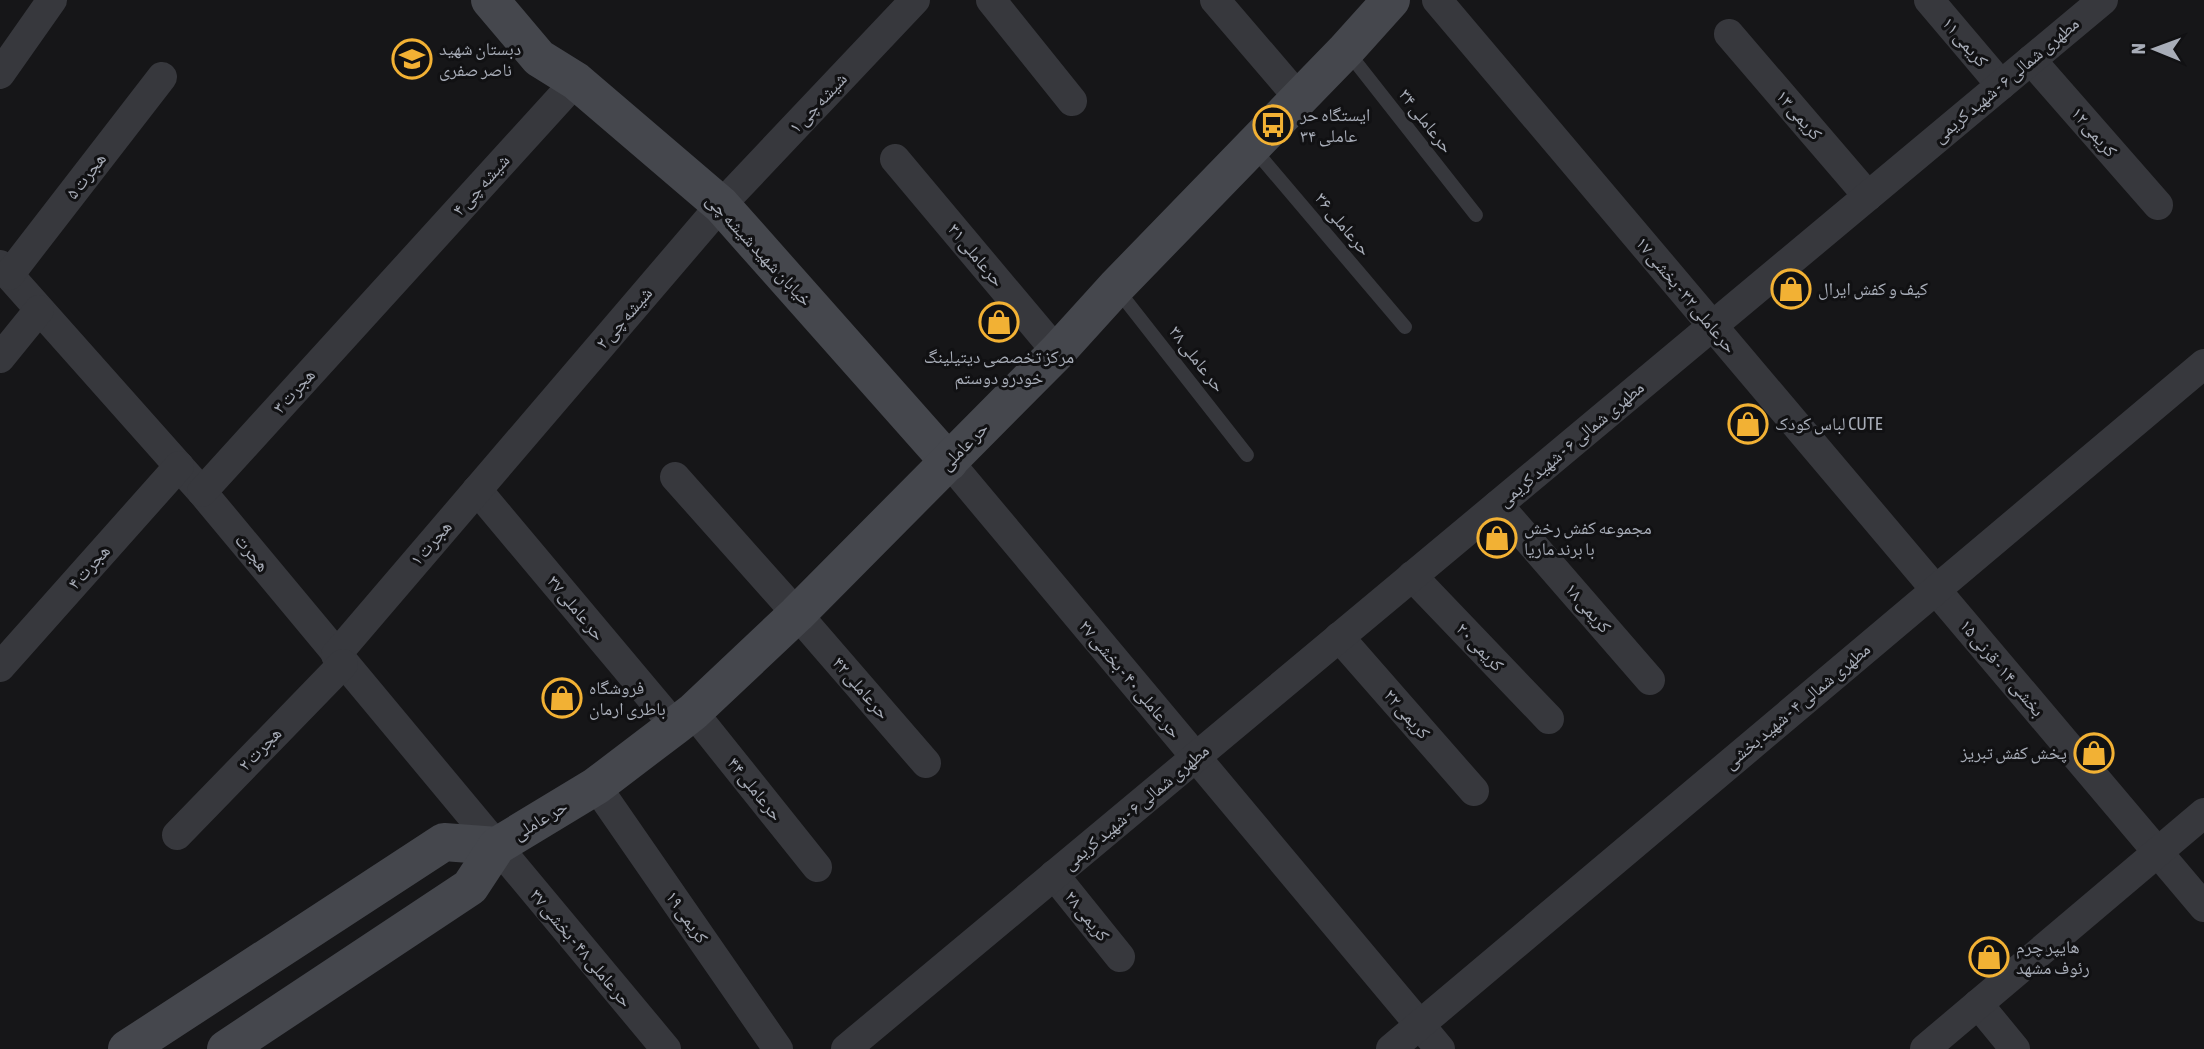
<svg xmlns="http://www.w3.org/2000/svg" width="2204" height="1049" viewBox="0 0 2204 1049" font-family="'Asap Condensed','Noto Naskh Arabic',sans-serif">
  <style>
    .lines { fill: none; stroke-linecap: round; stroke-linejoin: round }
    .lane { stroke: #37383d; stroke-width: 14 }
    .street { stroke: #37383d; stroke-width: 30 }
    .secondary { stroke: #45474d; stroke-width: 38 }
    .labels { text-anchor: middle; stroke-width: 6; stroke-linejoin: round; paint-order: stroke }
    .street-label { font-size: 18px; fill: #a8adb8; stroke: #111113 }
    .poi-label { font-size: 18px; fill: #a8adb8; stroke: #111113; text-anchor: start }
  </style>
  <rect width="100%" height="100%" fill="#161618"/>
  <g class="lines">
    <g class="lane">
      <path d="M1347,51L1476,215"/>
      <path d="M1253,148L1405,327"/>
      <path d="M1116,288L1247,455"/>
    </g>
    <g class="street">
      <path d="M991,0L1072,101"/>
      <path d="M1215,0L1299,98"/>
      <path d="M1437,0L2204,907"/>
      <path d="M1929,0L2001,85"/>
      <path d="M1729,34L1868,196"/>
      <path d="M2031,60L2158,205"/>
      <path d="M0,74L52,0"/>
      <path d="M895,159L1057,352"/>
      <path d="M0,265L202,492L666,1049"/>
      <path d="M9,275L162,77"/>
      <path d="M0,358L39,310"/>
      <path d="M949,462L1440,1049"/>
      <path d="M675,477L797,614L926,763"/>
      <path d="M477,490L675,726"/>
      <path d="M202,492L576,81"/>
      <path d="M1498,505L1650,680"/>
      <path d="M1412,576L1549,719"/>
      <path d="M1339,637L1474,791"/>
      <path d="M336,655L721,205L915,0"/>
      <path d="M0,667L179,466"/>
      <path d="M693,712L817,867"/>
      <path d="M596,786L778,1049"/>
      <path d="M177,835L343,664"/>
      <path d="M1054,875L1120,957"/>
      <path d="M1978,1004L2015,1049"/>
      <path d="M846,1049L2103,0"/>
      <path d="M1391,1049L2204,364"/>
      <path d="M1925,1049L2204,813"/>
    </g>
    <g class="secondary">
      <path d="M490,0L539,58L576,81L721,205L949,462"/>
      <path d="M127,1049L444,842L497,846"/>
      <path d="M226,1049L470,887L497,846L596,786L675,726L693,712L797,614L1057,352L1116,287L1346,50L1391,0"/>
    </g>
  </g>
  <defs>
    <g id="school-ring" transform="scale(2.0125)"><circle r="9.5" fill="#111113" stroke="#f2b134" stroke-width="1.5"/><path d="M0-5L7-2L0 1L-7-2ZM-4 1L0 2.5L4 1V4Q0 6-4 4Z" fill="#f2b134"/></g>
    <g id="bus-ring" transform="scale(2.0125)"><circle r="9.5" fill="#111113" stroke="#f2b134" stroke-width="1.5"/><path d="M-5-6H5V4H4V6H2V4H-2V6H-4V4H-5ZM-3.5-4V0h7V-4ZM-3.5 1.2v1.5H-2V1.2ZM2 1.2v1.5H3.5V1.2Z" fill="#f2b134"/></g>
    <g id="shop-ring" transform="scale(2.0125)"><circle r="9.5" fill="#111113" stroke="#f2b134" stroke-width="1.5"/><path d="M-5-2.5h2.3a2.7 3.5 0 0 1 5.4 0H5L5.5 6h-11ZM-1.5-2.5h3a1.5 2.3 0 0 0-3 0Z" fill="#f2b134"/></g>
  </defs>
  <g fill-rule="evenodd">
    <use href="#school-ring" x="412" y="59"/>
    <use href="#bus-ring" x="1273" y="125"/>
    <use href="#shop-ring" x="1791" y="289"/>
    <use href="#shop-ring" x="999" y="322"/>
    <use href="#shop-ring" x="1748" y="424"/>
    <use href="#shop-ring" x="1497" y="538"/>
    <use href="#shop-ring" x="562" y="698"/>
    <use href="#shop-ring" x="2094" y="753"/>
    <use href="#shop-ring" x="1989" y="957"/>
  </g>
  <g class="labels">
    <g class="street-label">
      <text transform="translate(1965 42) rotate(49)" y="6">کریمی ۱۱</text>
      <text transform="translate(2006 80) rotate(-40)" y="6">مطهری شمالی ۶ - شهید کریمی</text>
      <text transform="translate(818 103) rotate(-47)" y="6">شیشه چی ۱</text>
      <text transform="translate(1799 115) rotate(49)" y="6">کریمی ۱۳</text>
      <text transform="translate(1426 121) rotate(52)" y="6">حرعاملی ۳۴</text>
      <text transform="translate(2094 132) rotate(49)" y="6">کریمی ۱۲</text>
      <text transform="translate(86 176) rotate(-52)" y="6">هجرت ۵</text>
      <text transform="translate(481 185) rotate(-48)" y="6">شیشه چی ۴</text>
      <text transform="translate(1343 224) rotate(50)" y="6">حرعاملی ۳۶</text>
      <text transform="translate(759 250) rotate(47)" y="6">خیابان شهید شیشه چی</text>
      <text transform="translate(976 255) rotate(50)" y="6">حرعاملی ۳۱</text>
      <text transform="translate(1686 295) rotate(50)" y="6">حرعاملی ۳۲ - بخشی ۱۷</text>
      <text transform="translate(624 318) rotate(-49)" y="6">شیشه چی ۲</text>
      <text transform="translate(1197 359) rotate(52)" y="6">حر عاملی ۳۸</text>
      <text transform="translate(294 391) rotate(-48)" y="6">هجرت ۳</text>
      <text transform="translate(1571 444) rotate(-40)" y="6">مطهری شمالی ۶ - شهید کریمی</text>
      <text transform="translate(964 446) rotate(-45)" y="6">حر عاملی</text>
      <text transform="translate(431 543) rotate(-49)" y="6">هجرت ۱</text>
      <text transform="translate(252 553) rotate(51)" y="6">هجرت</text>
      <text transform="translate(89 567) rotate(-48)" y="6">هجرت ۴</text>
      <text transform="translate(576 608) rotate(50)" y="6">حر عاملی ۳۷</text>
      <text transform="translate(1588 608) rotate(49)" y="6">کریمی ۱۸</text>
      <text transform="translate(1480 647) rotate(46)" y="6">کریمی ۲۰</text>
      <text transform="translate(2002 668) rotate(50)" y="6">بخشی ۱۴ - قرنی ۱۵</text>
      <text transform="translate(1130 679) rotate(50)" y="6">حر عاملی ۴۰ - بخشی ۲۷</text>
      <text transform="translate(861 688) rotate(49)" y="6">حرعاملی ۴۲</text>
      <text transform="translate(1797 706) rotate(-40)" y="6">مطهری شمالی ۴ - شهید بخشی</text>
      <text transform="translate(1407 714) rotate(49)" y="6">کریمی ۲۲</text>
      <text transform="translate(260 749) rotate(-46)" y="6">هجرت ۲</text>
      <text transform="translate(755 789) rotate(51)" y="6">حرعاملی ۴۴</text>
      <text transform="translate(1136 807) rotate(-40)" y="6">مطهری شمالی ۶ - شهید کریمی</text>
      <text transform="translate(540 820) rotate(-31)" y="6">حر عاملی</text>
      <text transform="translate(1087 916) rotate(51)" y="6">کریمی ۲۸</text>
      <text transform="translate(687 917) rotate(55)" y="6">کریمی ۱۹</text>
      <text transform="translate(581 948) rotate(50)" y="6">حر عاملی ۴۸ - بخشی ۳۷</text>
    </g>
    <g class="poi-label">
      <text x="439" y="55">دبستان شهید<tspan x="439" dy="21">ناصر صفری</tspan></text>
      <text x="1300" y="121">ایستگاه حر<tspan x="1300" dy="21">عاملی ۳۴</tspan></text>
      <text x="1818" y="295">کیف و کفش ایرال</text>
      <text x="999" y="363" text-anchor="middle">مرکز تخصصی دیتیلینگ<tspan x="999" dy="21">خودرو دوستم</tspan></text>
      <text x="1775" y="430">لباس کودک CUTE</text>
      <text x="1524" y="534">مجموعه کفش رخش<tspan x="1524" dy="21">با برند ماریا</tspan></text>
      <text x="589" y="694">فروشگاه<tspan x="589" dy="21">باطری ارمان</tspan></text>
      <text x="2067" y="759" text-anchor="end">پخش کفش تبریز</text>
      <text x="2016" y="953">هایپر چرم<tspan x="2016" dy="21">رئوف مشهد</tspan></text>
    </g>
  </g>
  <g transform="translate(2155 49) rotate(271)" stroke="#111113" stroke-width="5" paint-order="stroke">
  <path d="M0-5L12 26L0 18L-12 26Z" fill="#a8adb8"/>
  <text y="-10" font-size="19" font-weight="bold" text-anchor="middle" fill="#a8adb8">N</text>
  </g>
</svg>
